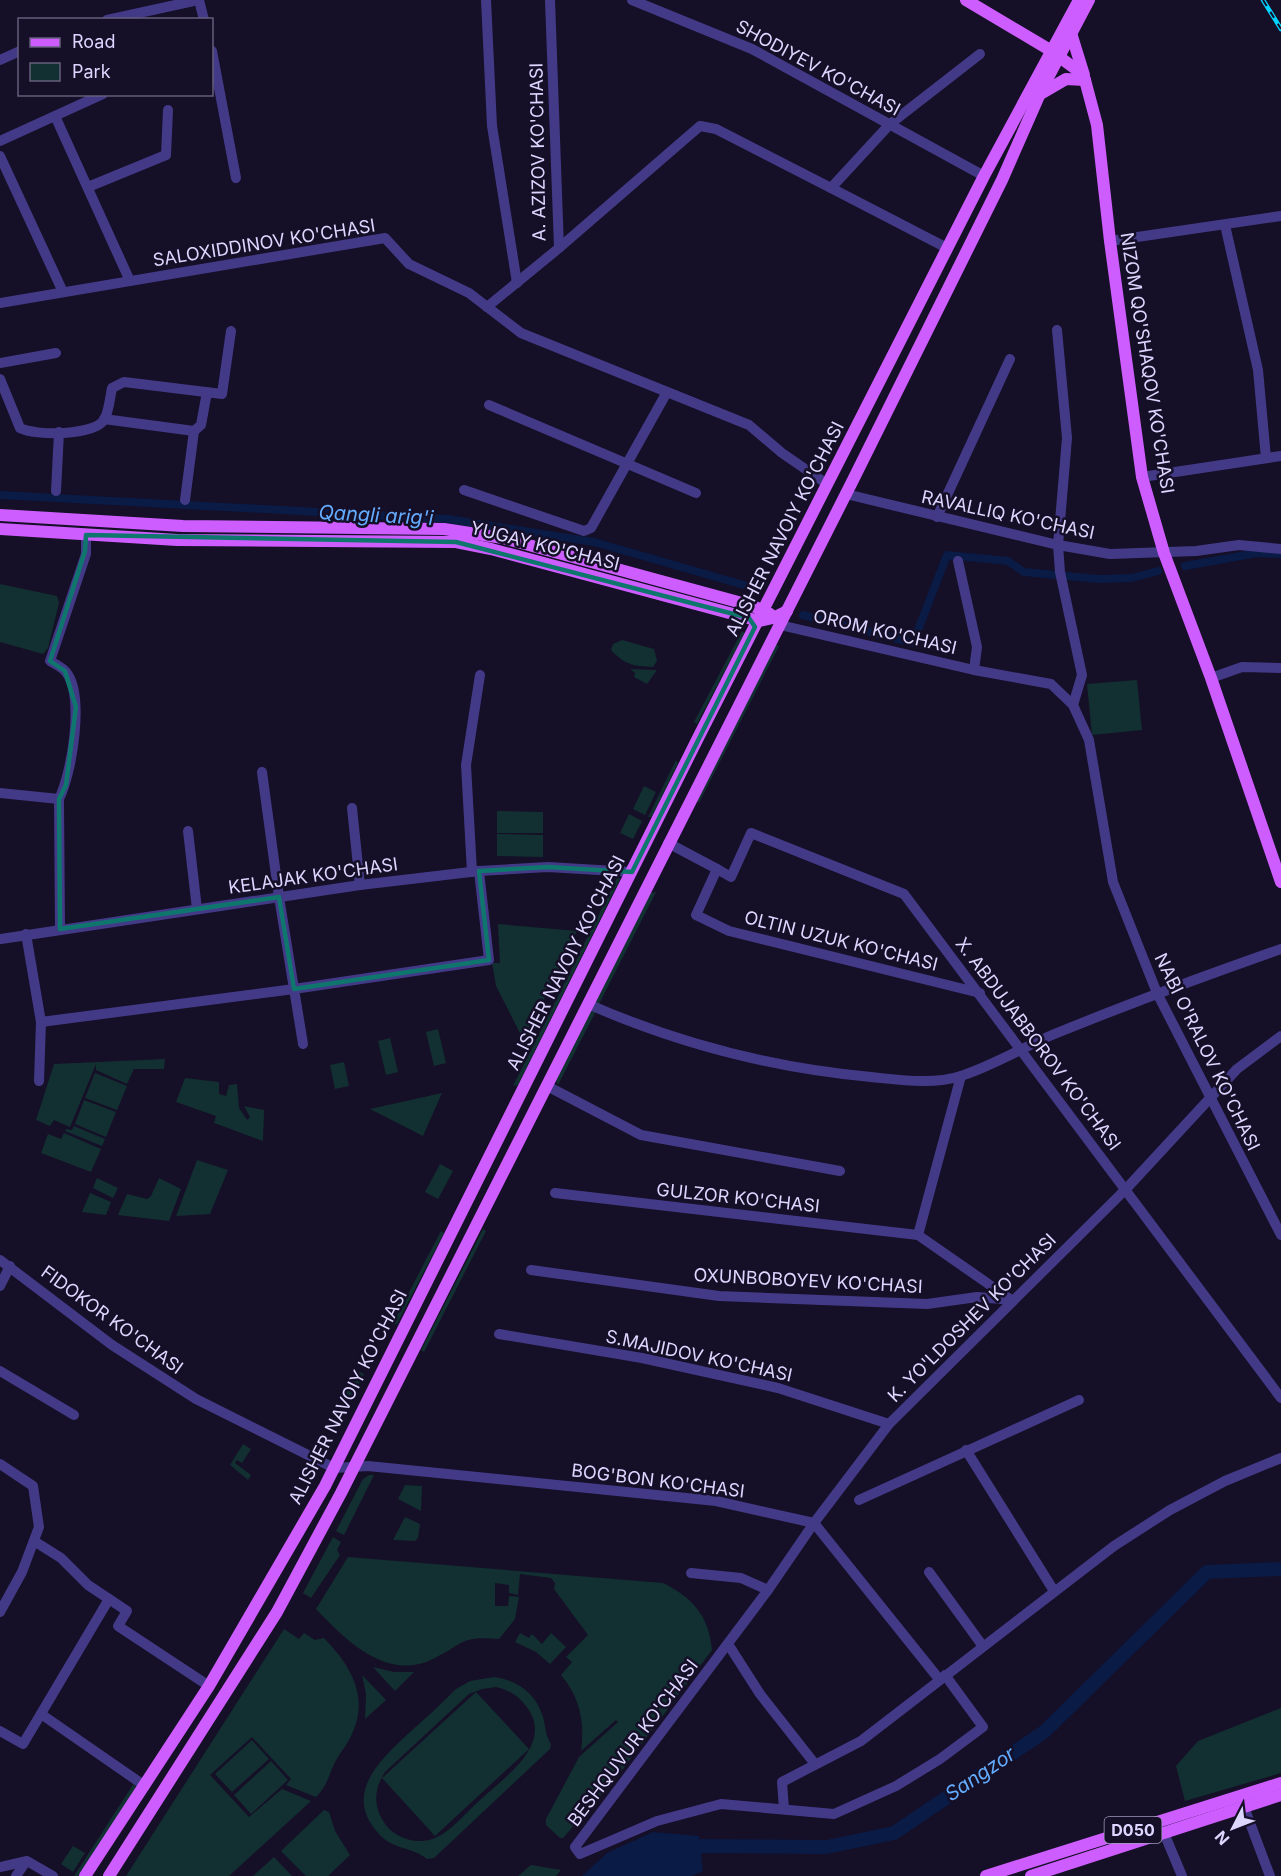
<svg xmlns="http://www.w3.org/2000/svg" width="1281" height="1876" viewBox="0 0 1281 1876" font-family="Inter,sans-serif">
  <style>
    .green { fill: #123031; fill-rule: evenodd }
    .water { fill: #0a1b46 }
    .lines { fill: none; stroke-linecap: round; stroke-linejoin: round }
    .canal { stroke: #0a1b46; stroke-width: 8 }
    .river { stroke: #0a1b46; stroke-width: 14 }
    .minor { stroke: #433a87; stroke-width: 10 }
    .major { stroke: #ce5dff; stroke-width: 12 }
    .rail-casing { stroke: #02d3ff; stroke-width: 4.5 }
    .rail { stroke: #150f27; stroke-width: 2; stroke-dasharray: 7; stroke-linecap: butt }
    .marked { fill: none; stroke: #0f766e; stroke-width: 4.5; stroke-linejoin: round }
    .labels { text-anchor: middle; stroke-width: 5; stroke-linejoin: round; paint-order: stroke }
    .shield { fill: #150f27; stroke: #a19abe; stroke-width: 1.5 }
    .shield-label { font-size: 16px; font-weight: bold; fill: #ddd6ff }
    .street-label { font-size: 18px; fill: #ddd6ff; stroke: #150f27 }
    .water-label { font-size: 20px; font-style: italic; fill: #64acff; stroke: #150f27 }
  </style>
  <rect width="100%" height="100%" fill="#150f27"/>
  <g class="green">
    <path d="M0,584L57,596L59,603L48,648L43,654L0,642Z"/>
    <path d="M742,631L745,633L697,724L694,722Z"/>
    <path d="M622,640L654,649L657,661L653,667C633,666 625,665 611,650L613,644Z"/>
    <path d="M775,644L779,646L699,803L697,801Z"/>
    <path d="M630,669L657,670L647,684L634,677L635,673Z"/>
    <path d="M1137,680L1142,730L1092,735L1087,684Z"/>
    <path d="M676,760L678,763L652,817H648Z"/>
    <path d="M644,786L656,792L645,815L633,809Z"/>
    <path d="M497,811L543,812V833H497Z"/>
    <path d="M629,814L642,821L633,839L620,833Z"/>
    <path d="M497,834L543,835V857L497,856Z"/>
    <path d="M618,876L620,879L518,1085L513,1086Z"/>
    <path d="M656,892L598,1006L594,1004L650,893Z"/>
    <path d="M498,924L577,931L524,1041L496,986L492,963H500Z"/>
    <path d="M592,1009L596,1011L558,1085L556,1080Z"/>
    <path d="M438,1029L446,1063L434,1066L426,1032Z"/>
    <path d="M390,1038L398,1072L386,1075L378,1041Z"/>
    <path d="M165,1059L164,1069H134L127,1084L96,1070V1064L70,1127L54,1120L50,1126L36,1120L54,1064Z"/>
    <path d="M344,1062L349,1086L335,1089L330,1065Z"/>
    <path d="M95,1073L127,1086L117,1110L85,1098Z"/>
    <path d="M185,1078L219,1082V1094L226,1096L229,1085L237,1084L239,1108L247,1120L250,1117L244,1106L264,1110L263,1141L214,1123L216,1116L176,1102Z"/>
    <path d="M442,1093L423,1136L370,1109Z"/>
    <path d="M84,1100L116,1112L106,1137L75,1124Z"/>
    <path d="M74,1126L105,1139L102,1146L65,1131L66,1129L72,1130Z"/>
    <path d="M64,1133L101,1149L91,1172L41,1153L48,1134L61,1139Z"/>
    <path d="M197,1160L228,1170L210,1214L176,1216Z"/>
    <path d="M440,1164L453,1171L438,1199L425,1192Z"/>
    <path d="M97,1178L118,1188L113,1198L93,1188Z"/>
    <path d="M159,1178L181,1189L169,1221L118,1215L127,1194L147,1199L151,1196Z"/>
    <path d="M90,1193L111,1202L106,1215L82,1212Z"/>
    <path d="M483,1229L486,1231L424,1352L421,1350Z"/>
    <path d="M441,1231L444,1233L397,1324L392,1325Z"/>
    <path d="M358,1371L364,1374L348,1405L342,1402L346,1395L344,1394Z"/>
    <path d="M243,1444L251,1449L242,1463L237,1460L235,1463L251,1475L248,1480L230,1465Z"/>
    <path d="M369,1475H374L344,1535L336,1531L363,1479Z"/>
    <path d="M405,1485L422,1486L421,1511L398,1499Z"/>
    <path d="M405,1517L420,1524L418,1538L415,1541L393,1540Z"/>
    <path d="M333,1537L341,1542L337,1550L340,1555L311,1598L303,1593Z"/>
    <path d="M348,1557L663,1583C693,1598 709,1616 712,1650L617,1777L563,1838H560L546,1825V1819L579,1757L618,1722L616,1720L581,1751C585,1723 580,1697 561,1675L572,1662L566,1657L588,1635L554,1589L555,1583L551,1578L520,1574L518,1595L509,1593V1585L495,1583V1606H508L509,1596L519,1597L515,1619L499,1639C460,1636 465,1643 435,1658C387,1683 346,1640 316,1609Z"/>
    <path d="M284,1629L299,1639L304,1633L315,1640L324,1638C351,1666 371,1698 350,1738C347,1745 341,1751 338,1757C328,1773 330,1783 316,1797L286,1785L291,1779L252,1737L210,1775L249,1817L282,1789L311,1801L229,1876H126Z"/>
    <path d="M520,1633L529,1638L532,1634L542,1644L551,1633L566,1647L550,1664L536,1652L515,1642Z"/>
    <path d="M373,1667L394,1672H414L395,1691Z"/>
    <path d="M362,1675L386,1700L365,1719L366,1694Z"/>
    <path d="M494,1677C517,1680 536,1693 543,1717C546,1728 545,1734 551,1744L550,1749L434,1858L427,1859C413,1847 393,1850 379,1834C342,1794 380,1760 409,1733C425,1719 441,1704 456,1689L470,1681ZM496,1687C509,1690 518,1695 526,1706C556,1744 503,1778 479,1801C464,1814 449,1835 429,1840C411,1844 391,1836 382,1819C373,1804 375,1787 385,1772L469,1694L482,1689Z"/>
    <path d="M476,1692L529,1749L435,1836L382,1778Z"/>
    <path d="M1281,1708V1773L1185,1801L1176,1766L1198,1741Z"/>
    <path d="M252,1740L269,1759L232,1792L215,1774Z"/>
    <path d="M271,1761L288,1780L251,1814L234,1795Z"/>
    <path d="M134,1783L136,1788L79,1876H74Z"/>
    <path d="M324,1810L329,1812L335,1831L350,1855L328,1876H306L281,1851Z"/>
    <path d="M73,1846L85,1853L73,1872L61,1864Z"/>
    <path d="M274,1857L292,1876H253Z"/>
    <path d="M531,1865L561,1870L556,1876H518Z"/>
  </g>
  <path class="water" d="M653,1832L699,1836L703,1871L692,1876H582L607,1853Z"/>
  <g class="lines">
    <g class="canal">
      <path d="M0,495L448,519L594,542L744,585"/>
      <path d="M1185,566L1257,553L1281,554"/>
      <path d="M803,615L913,643L947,555L1008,561L1024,572L1098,579L1132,578L1158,571"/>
    </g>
    <path class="river" d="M683,1850L691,1846L827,1847L894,1833L1044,1732L1207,1572L1281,1569"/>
    <g class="minor">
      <path d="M199,0L204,20"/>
      <path d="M486,0L492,126L517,283"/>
      <path d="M632,0L752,49L984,176"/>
      <path d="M107,20L198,0"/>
      <path d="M212,51L236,178"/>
      <path d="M0,60L20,51"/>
      <path d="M55,116L130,281"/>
      <path d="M0,141L103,94"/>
      <path d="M0,156L63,292"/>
      <path d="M88,187L166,155L168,110"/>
      <path d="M831,188L947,248"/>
      <path d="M1225,225L1258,370L1266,458"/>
      <path d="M1110,241L1281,216"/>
      <path d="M559,248L700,126L716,129L831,188L890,124L980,54"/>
      <path d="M0,303L385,238L409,264L469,293L521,333L749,425L782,453L827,484"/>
      <path d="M487,307L559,248L550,0"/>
      <path d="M1057,330L1067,438L1058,545L1060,572L1082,675L1073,705"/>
      <path d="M0,363L56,353"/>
      <path d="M0,379L20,428C35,436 93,436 104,420C109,412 110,397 112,388L124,382L222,394L231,331"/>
      <path d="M489,405L696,493"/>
      <path d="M104,419L194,431"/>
      <path d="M1142,477L1281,456"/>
      <path d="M464,490L584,531L591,528L667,392"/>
      <path d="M56,491L59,432"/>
      <path d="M846,494L1058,545L1110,554L1196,551L1239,545L1281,549"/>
      <path d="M185,500L194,431L201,425L207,392"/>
      <path d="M937,517L1010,359"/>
      <path d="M958,561L977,647L974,670"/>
      <path d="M780,625L974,670L1051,684L1073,705L1089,740L1113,882L1157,993L1281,1235"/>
      <path d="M1211,678L1242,667L1281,668"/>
      <path d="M262,772L279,897L303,1044"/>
      <path d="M0,793L59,799"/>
      <path d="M352,808L360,885"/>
      <path d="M188,831L197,909"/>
      <path d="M668,843L717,869L696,915L729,931L980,993"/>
      <path d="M717,869L731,877L751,833L904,894L1281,1398"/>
      <path d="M472,872L466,765L480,675"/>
      <path d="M60,929L59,799C72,773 85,695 66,672C62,667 55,664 50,661L86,554V535"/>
      <path d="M26,934L41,1022L39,1081"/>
      <path d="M1,939L360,885L479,871L548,867L632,872"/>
      <path d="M588,1004C679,1044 773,1068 871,1077C901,1080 933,1085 961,1076C992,1066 1022,1048 1052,1035C1128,1004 1204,976 1281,949"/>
      <path d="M41,1022L294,989L489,960L479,871"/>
      <path d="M547,1086L641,1135L840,1171"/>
      <path d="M555,1193L918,1235L1010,1299"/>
      <path d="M918,1235L961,1076"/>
      <path d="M0,1260L112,1345L196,1399L334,1468L368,1466L716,1501L814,1523L939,1679"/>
      <path d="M531,1270L719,1296L927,1304L977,1297L1013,1300"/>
      <path d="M0,1286L10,1266"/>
      <path d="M499,1334L642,1358L778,1388L889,1424"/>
      <path d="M0,1371L74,1415"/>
      <path d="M966,1450L1054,1591"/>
      <path d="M0,1464L33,1486L39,1527L22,1572L0,1612"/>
      <path d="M859,1500L1079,1400"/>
      <path d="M34,1541L61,1558L88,1585L127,1611L118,1626L209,1686"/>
      <path d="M929,1572L982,1645"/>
      <path d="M691,1573L741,1578L768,1590"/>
      <path d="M728,1644L760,1694L815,1764"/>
      <path d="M945,1675L983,1727L940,1759L896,1786L834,1814L721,1804L657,1821L580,1854L575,1847L768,1590L814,1523L889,1424L1126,1189L1237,1069L1281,1036"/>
      <path d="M41,1714L145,1786"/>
      <path d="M0,1731L23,1744L109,1599"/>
      <path d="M1244,1807L1270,1876"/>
      <path d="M784,1809L782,1782L861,1741L1114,1546L1170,1510L1225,1481L1281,1458"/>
      <path d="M1164,1833L1182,1876"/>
      <path d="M0,1867L27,1861L53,1876"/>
      <path d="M16,1876L25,1863"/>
    </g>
    <g class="major">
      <path d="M966,0L1050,50L1077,70L1085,80L1097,125L1110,241L1142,477L1164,553L1211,678L1281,882"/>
      <path d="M1071,33L1084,75"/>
      <path d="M1042,93L1066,79L1085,80"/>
      <path d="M0,515L183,526L444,529L503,538L753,606L770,614"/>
      <path d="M0,529L177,540L456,542L491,549L759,621L773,618L787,611"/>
      <path d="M85,1876L209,1686L325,1486L699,736L984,176L1079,0"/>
      <path d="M109,1876L277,1612L341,1493L853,480L1002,180L1042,89L1089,0"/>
      <path d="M986,1876L1281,1783"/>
      <path d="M1031,1876L1281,1795"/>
    </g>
    <g class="rail-casing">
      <path id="rail" d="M1263,0L1281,29"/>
    </g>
    <use href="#rail" class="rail"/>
  </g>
  <path class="marked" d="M86,535L456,542L749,618L755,627L632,872L548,867L479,871L489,960L294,989L279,897L60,929L59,799L66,785L76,707L65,671L50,661L85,551Z"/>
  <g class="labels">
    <rect class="shield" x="1104.5" y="1817" width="57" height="26" rx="4.5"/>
    <g class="shield-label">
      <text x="1133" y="1836">D050</text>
    </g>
    <g class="street-label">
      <text transform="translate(818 68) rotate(28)" y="6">SHODIYEV KO'CHASI</text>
      <text transform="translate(538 152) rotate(-91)" y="6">A. AZIZOV KO'CHASI</text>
      <text transform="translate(264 243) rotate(-9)" y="6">SALOXIDDINOV KO'CHASI</text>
      <text transform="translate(1147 363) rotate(81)" y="6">NIZOM QO'SHAQOV KO'CHASI</text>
      <text transform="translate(1008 515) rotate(12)" y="6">RAVALLIQ KO'CHASI</text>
      <text transform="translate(785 529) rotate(-63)" y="6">ALISHER NAVOIY KO'CHASI</text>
      <text transform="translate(545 546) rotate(14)" y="6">YUGAY KO'CHASI</text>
      <text transform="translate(885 632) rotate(13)" y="6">OROM KO'CHASI</text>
      <text transform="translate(313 876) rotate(-8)" y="6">KELAJAK KO'CHASI</text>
      <text transform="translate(841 941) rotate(14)" y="6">OLTIN UZUK KO'CHASI</text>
      <text transform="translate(566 963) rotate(-63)" y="6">ALISHER NAVOIY KO'CHASI</text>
      <text transform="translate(1038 1044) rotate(53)" y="6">X. ABDUJABBOROV KO'CHASI</text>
      <text transform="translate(1207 1052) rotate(64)" y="6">NABI O'RALOV KO'CHASI</text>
      <text transform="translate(738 1198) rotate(6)" y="6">GULZOR KO'CHASI</text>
      <text transform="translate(808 1281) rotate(3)" y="6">OXUNBOBOYEV KO'CHASI</text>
      <text transform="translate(972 1318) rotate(-45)" y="6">K. YO'LDOSHEV KO'CHASI</text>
      <text transform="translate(112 1320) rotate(36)" y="6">FIDOKOR KO'CHASI</text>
      <text transform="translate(699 1356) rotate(12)" y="6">S.MAJIDOV KO'CHASI</text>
      <text transform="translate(348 1397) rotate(-63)" y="6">ALISHER NAVOIY KO'CHASI</text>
      <text transform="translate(658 1481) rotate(7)" y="6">BOG'BON KO'CHASI</text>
      <text transform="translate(633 1743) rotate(-53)" y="6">BESHQUVUR KO'CHASI</text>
    </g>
    <g class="water-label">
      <text transform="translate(376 515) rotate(3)" y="7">Qangli arig'i</text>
      <text transform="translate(980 1774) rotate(-34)" y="7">Sangzor</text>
    </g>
  </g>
  <rect x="18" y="18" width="195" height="78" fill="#150f27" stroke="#655f7d" stroke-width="1.5"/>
  <rect x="30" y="38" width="30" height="9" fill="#ce5dff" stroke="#655f7d" stroke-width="1.5"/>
  <text x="72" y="48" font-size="18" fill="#ddd6ff">Road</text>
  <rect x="30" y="63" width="30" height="18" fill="#123031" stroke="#655f7d" stroke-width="1.5"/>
  <text x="72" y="78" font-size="18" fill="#ddd6ff">Park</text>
  <g transform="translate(1233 1828) rotate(228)" stroke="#150f27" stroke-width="4.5" paint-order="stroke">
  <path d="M0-4.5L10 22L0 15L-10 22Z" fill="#ddd6ff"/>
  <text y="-9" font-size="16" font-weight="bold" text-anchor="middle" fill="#ddd6ff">N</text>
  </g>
</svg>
